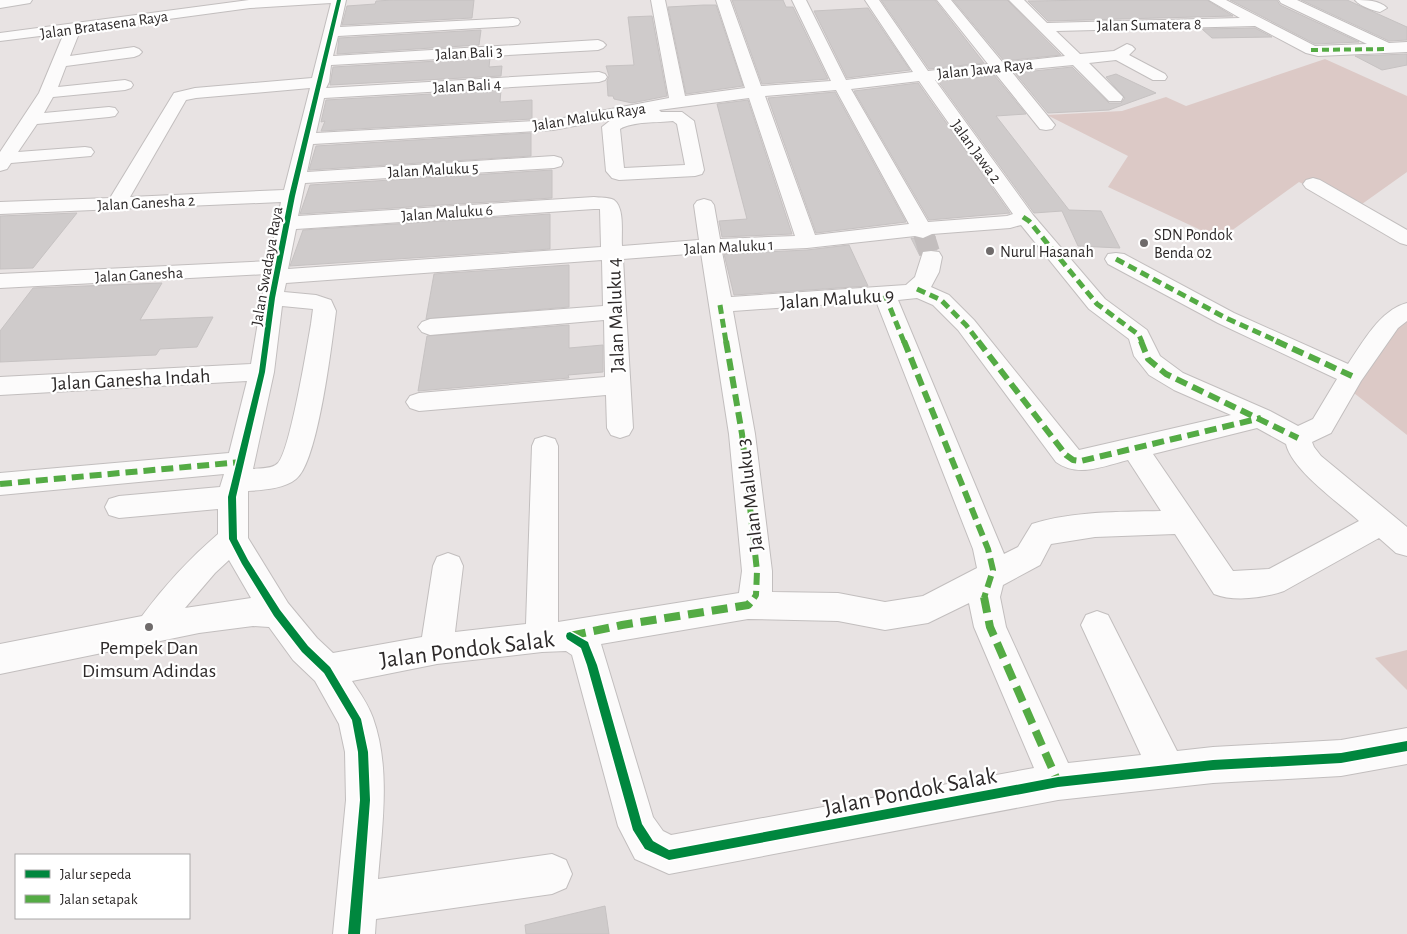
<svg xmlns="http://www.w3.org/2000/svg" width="1407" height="934" viewBox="0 0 1407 934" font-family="'Alegreya Sans',sans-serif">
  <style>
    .green { fill: #dcc9c6 }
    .building { fill: #cfcbcb; stroke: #c6c2c2 }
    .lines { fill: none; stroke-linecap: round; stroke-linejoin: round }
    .minor-tunnel { stroke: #c3bebe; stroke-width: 21; stroke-dasharray: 21 11; stroke-linecap: butt }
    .minor-casing { stroke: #c2bebe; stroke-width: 2 }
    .minor { fill: #fcfbfb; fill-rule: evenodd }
    .quiet-far3 { stroke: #54ab44; stroke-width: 4; stroke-dasharray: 7 4; stroke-linecap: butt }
    .quiet-far2 { stroke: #54ab44; stroke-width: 5; stroke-dasharray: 9 5; stroke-linecap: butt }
    .quiet-far1 { stroke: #54ab44; stroke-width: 6; stroke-dasharray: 12 6; stroke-linecap: butt }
    .quiet { stroke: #54ab44; stroke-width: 8; stroke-dasharray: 16 8; stroke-linecap: butt }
    .cycleway-casing { stroke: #fff; stroke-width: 3 }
    .cycleway { fill: #00873e; fill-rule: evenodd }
    .poi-dot { fill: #6f6b6b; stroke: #fff; stroke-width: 2 }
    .labels { text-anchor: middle; stroke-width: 4.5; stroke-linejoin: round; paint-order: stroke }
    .far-street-label { font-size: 16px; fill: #2e2a2a; stroke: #fff }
    .far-poi-label { font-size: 16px; fill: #2e2a2a; stroke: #fff; text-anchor: start }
    .street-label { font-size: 20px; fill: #2e2a2a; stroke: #fff }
    .poi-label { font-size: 20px; fill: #2e2a2a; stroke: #fff }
    .near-street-label { font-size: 24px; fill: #2e2a2a; stroke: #fff }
  </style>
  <rect width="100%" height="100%" fill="#e8e3e3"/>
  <g class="green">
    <path d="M1325,59L1407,96V172L1355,209L1299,182L1220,239L1108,187L1128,156L1047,115L1122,111L1166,97L1186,106Z"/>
    <path d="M1407,307V435L1354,393L1397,309Z"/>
    <path d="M1407,650V690L1375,658Z"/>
  </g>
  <g class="building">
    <path d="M394,0H474L472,18L342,25L347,6L375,4L376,1Z"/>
    <path d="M732,0H783L786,7H793L828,79L762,84Z"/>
    <path d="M881,0H935L984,63L929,69Z"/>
    <path d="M953,0H1007L1061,55L1004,61Z"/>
    <path d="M1099,0H1207L1233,16L1048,21L1028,1Z"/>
    <path d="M1230,0H1277L1280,5L1359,42L1315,44Z"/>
    <path d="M1301,0H1347L1407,27V40L1389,41Z"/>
    <path d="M704,5H716L743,86L686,94L668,7Z"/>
    <path d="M868,8L910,70L847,78L814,11Z"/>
    <path d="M652,16L667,96L632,103L614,99L613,96H608L607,81L609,76L606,66L634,65L628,17Z"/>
    <path d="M1255,28L1272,37L1212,38L1202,29Z"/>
    <path d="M481,30L479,45L337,54L339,38Z"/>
    <path d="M1407,54V65L1382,70L1355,56Z"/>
    <path d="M490,58L489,67L502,66L501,76L330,85L333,67Z"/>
    <path d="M1072,67L1109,103H1121L1125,98L1106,77L1116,74L1156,93L1109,110L1048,113L1015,73Z"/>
    <path d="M994,75L1026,114L996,116L1069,210L1101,211L1120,248L1078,246L1062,211L1034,213L938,81Z"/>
    <path d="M918,83L1010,213L929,220L854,91Z"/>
    <path d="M501,90L500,102L532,100V119L321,131L325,121L321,122L326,100Z"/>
    <path d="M835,92L906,222L816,233L768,98Z"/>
    <path d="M748,100L792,234L722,237L719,221L747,219L717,104Z"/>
    <path d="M531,133V156L309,170L316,146Z"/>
    <path d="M552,170V198L300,214L310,185Z"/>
    <path d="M77,213L33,268L0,269V216Z"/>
    <path d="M550,214V249L290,266L303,230Z"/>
    <path d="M935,236L937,250H923L920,256L911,238L924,240Z"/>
    <path d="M849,245L868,286L734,295L724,254L807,250Z"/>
    <path d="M569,265V307L426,319L434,274Z"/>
    <path d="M162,283L140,320L213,317L197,347L160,349L156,355L0,362V331L33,288Z"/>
    <path d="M569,325V348L603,345V372L568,375L569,378L418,391L427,336Z"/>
    <path d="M605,906L609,934H526L525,925Z"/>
  </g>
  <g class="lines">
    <path class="minor-tunnel" d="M923,232L931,257"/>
    <g class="minor-casing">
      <g id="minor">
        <path d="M0,0H32L30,3L0,8Z"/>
        <path d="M249,0H346L340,27L513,18L518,19L520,22L518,25L513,26L338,36L333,56L598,40L603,42L606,45L603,48L598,50L331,65L329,82L326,88L599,72L605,74L607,77L605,80L599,82L324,98L316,133L553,120L669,98L651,0H665L685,96L745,88L716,0H730L761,86L831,81L792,0H806L846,80L913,72L865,0H879L928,71L988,64L937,0H951L1003,63L1065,56L1009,0H1024L1047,23L1240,18L1209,0H1226L1315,46L1367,44L1281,3L1279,0H1297L1389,43L1407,42V52L1318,56L1306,53L1255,26L1056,31L1080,54L1114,51L1127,44L1132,46L1135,49L1129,55L1165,74L1167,77L1165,80H1153L1116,60L1089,63L1123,97L1121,101H1109L1073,65L1011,71L1055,125L1052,129L1046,130L1040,129L995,73L935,80L1033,215L1105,299L1147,330L1160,356L1183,373L1270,411L1298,426L1313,419L1337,379L1218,323L1108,264L1105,259L1108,254L1116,253L1124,254L1234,313L1348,364C1363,342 1380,310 1407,303V321L1398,328L1361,381L1331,433L1312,442L1314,447L1321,456L1407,527V556L1396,553L1379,538L1284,591C1264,598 1234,602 1214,594L1175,534L1095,537L1051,544L1040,565L1003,585L1000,597L1006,627L1068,763L1141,755L1081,625L1086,615L1097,611L1108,615L1177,751L1213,747L1341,740L1407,728V764L1341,776L1213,783L1058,800L669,874L635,859L618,826L572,655L566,651L542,652L437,664L352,681C360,693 368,704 373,718C391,768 382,827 378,879L552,854L566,860L572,874L566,888L552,894L376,919L375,934H333L346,800L345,752L339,724L315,681L293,660L269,627L253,626L199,633L0,674V644L142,616C165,585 189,559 218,534V509L119,518L109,515L105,507L109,499L119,496L220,487L224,474L0,495V473L229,453L247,381L0,395V377L251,364L266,274L0,288V274L269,261L281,202L0,214V202L110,198L174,93L195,88L312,78L331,3L250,8L80,31L70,56L134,47L139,49L142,52L139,55L134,57L66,66L58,87L125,80L131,82L133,85L131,88L125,90L53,97L44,113L109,107L115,108L118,112L115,116L109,117L37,124L18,152L85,147L91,148L94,152L91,156L11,163L7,169L0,171V152L39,93L64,33L0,41V33ZM919,81L1013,214L1007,216L928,222L851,89ZM310,88L284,190L130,197L186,100L196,98ZM836,90L909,224L815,235L765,96ZM749,98L795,236L720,239L714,205L711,201L704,199L697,201L694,205L699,240L622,246C621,234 625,208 614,200C608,197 600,198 594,197L298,216L305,183L554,168L561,166L563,162L561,158L554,156L307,172L313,144L553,130L612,119L602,127L606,171L612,178L619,180L695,176L702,174L704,170L694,121L682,112H661L659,110ZM644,112V115L624,116ZM673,121L677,124L685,165L624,168L620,129C633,121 658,123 673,121ZM594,209H600L601,247L288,269L296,229ZM1021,225L1089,309L1129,339L1134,356L1149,375L1174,390L1231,415L1079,450L974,320L949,295L931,287L939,272L942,257L939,252L931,251L923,252L915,277L906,285L731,297L722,252L807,248L915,236L923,238L932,234L1010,228ZM701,253L729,434L742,571L739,593L558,622V446L555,439L545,436L535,439L532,446L526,624L455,632L463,566L459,557L448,553L437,557L433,566L422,637L333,653L317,638L288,603L248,538V491C262,490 284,489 296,479C318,463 332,342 336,311L331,300L316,295L284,292L286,283L602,260L603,306L430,319L422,322L418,327L422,332L430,335L604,320L605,377L419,393L410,396L406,402L410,408L419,411L606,395L607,428L611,435L620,438L629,435L633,428L623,259ZM917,298L933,305L958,330L1056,462C1078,478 1104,466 1128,460L1161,511C1118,512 1072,511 1032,524L1018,547L1004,554L898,300ZM876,301L973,549L977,568L923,596L885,602L838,593L772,592V571L755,434L733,311ZM282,306L313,309L311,324C307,347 290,451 278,463C273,469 260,468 253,469L274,372ZM1257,428L1286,444C1292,470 1338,502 1359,521L1269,569L1233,571L1153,454ZM229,560L251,598L185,608L215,573ZM969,603L974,627L1034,768L671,835L663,831L653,817L601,644L748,619L838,621L885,630L928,623Z"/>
        <path d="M1355,0C1366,0 1379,0 1387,8L1380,12C1372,10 1360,6 1355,0Z"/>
        <path d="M1313,178L1320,180L1407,230V245L1400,243L1306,188L1303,184L1306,180Z"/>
      </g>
    </g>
    <use href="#minor" class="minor"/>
    <path class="quiet-far3" d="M1311,50L1388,49"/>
    <g class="quiet-far2">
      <path d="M1023,217L1029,221L1097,304L1139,335L1142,342"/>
      <path d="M1116,259L1226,318L1279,342"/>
      <path d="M917,289L941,300L966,325L979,342"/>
      <path d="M885,295L904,342"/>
      <path d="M720,305L726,342"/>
    </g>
    <g class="quiet-far1">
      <path d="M726,341L742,434L757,571L756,595L754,598"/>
      <path d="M904,341L988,549L993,570L984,598"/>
      <path d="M978,341L1066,455L1073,460L1081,461L1261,418"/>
      <path d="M1141,341L1148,359L1166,374L1298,438"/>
      <path d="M1276,341L1352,376"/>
      <path d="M0,484L241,462"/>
    </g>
    <g class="quiet">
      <path d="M984,597L990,627L1058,782"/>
      <path d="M570,636L622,625L748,605L755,597"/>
    </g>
    <g class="cycleway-casing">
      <g id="cycleway">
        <path d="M337,0H341L295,196L275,298L265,372L236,497L237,539L248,560L280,610L308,646L330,667L361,719L368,752L370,800L360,934H348L360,800L358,752L352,720L324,673L302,652L274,616L242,564L229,539L228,497L259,372L269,298L289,196Z"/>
        <path d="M570,632L588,642L589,645L597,665L642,824L653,841L669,850L1058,777L1213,760L1341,753L1407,741V751L1341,763L1213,770L1058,787L669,860L645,849L633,830L587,665L581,648L567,639L566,636L567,633Z"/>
      </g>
    </g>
    <use href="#cycleway" class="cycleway"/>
  </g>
  <g class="poi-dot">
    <circle cx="1144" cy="243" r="5"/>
    <circle cx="990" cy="251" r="5"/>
    <circle cx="149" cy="627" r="5"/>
  </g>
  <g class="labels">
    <g class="far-street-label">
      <text transform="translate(104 24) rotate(-8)" y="6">Jalan Bratasena Raya</text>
      <text transform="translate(1149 24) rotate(-1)" y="6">Jalan Sumatera 8</text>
      <text transform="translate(469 52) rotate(-3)" y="6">Jalan Bali 3</text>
      <text transform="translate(985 68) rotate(-6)" y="6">Jalan Jawa Raya</text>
      <text transform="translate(467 85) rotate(-3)" y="6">Jalan Bali 4</text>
      <text transform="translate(589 116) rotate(-9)" y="6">Jalan Maluku Raya</text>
      <text transform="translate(977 151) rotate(54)" y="6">Jalan Jawa 2</text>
      <text transform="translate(433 169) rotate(-3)" y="6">Jalan Maluku 5</text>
      <text transform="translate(146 202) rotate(-3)" y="6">Jalan Ganesha 2</text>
      <text transform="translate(447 212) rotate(-4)" y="6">Jalan Maluku 6</text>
      <text transform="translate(729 246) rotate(-3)" y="6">Jalan Maluku 1</text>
      <text transform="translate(266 266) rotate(-80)" y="6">Jalan Swadaya Raya</text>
      <text transform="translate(139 274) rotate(-3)" y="6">Jalan Ganesha</text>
    </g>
    <g class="far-poi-label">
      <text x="1154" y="240">SDN Pondok<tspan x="1154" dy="18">Benda 02</tspan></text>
      <text x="1000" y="257">Nurul Hasanah</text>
    </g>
    <g class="street-label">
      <text transform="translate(837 298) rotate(-4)" y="7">Jalan Maluku 9</text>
      <text transform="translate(615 315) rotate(-92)" y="7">Jalan Maluku 4</text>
      <text transform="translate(131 379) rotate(-3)" y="7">Jalan Ganesha Indah</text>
      <text transform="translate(749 495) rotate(-97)" y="7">Jalan Maluku 3</text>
    </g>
    <g class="poi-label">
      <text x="149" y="654">Pempek Dan<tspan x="149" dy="23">Dimsum Adindas</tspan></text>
    </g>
    <g class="near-street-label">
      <text transform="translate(467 649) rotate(-7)" y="8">Jalan Pondok Salak</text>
      <text transform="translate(910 791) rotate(-11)" y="8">Jalan Pondok Salak</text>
    </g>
  </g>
  <rect x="15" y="854" width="175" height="65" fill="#ffffff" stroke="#abaaaa"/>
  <rect x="25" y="870" width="25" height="8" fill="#00873e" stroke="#abaaaa"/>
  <text x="60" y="879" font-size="15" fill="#2e2a2a">Jalur sepeda</text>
  <rect x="25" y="895" width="25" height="8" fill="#54ab44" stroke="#abaaaa"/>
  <text x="60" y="904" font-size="15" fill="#2e2a2a">Jalan setapak</text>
</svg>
